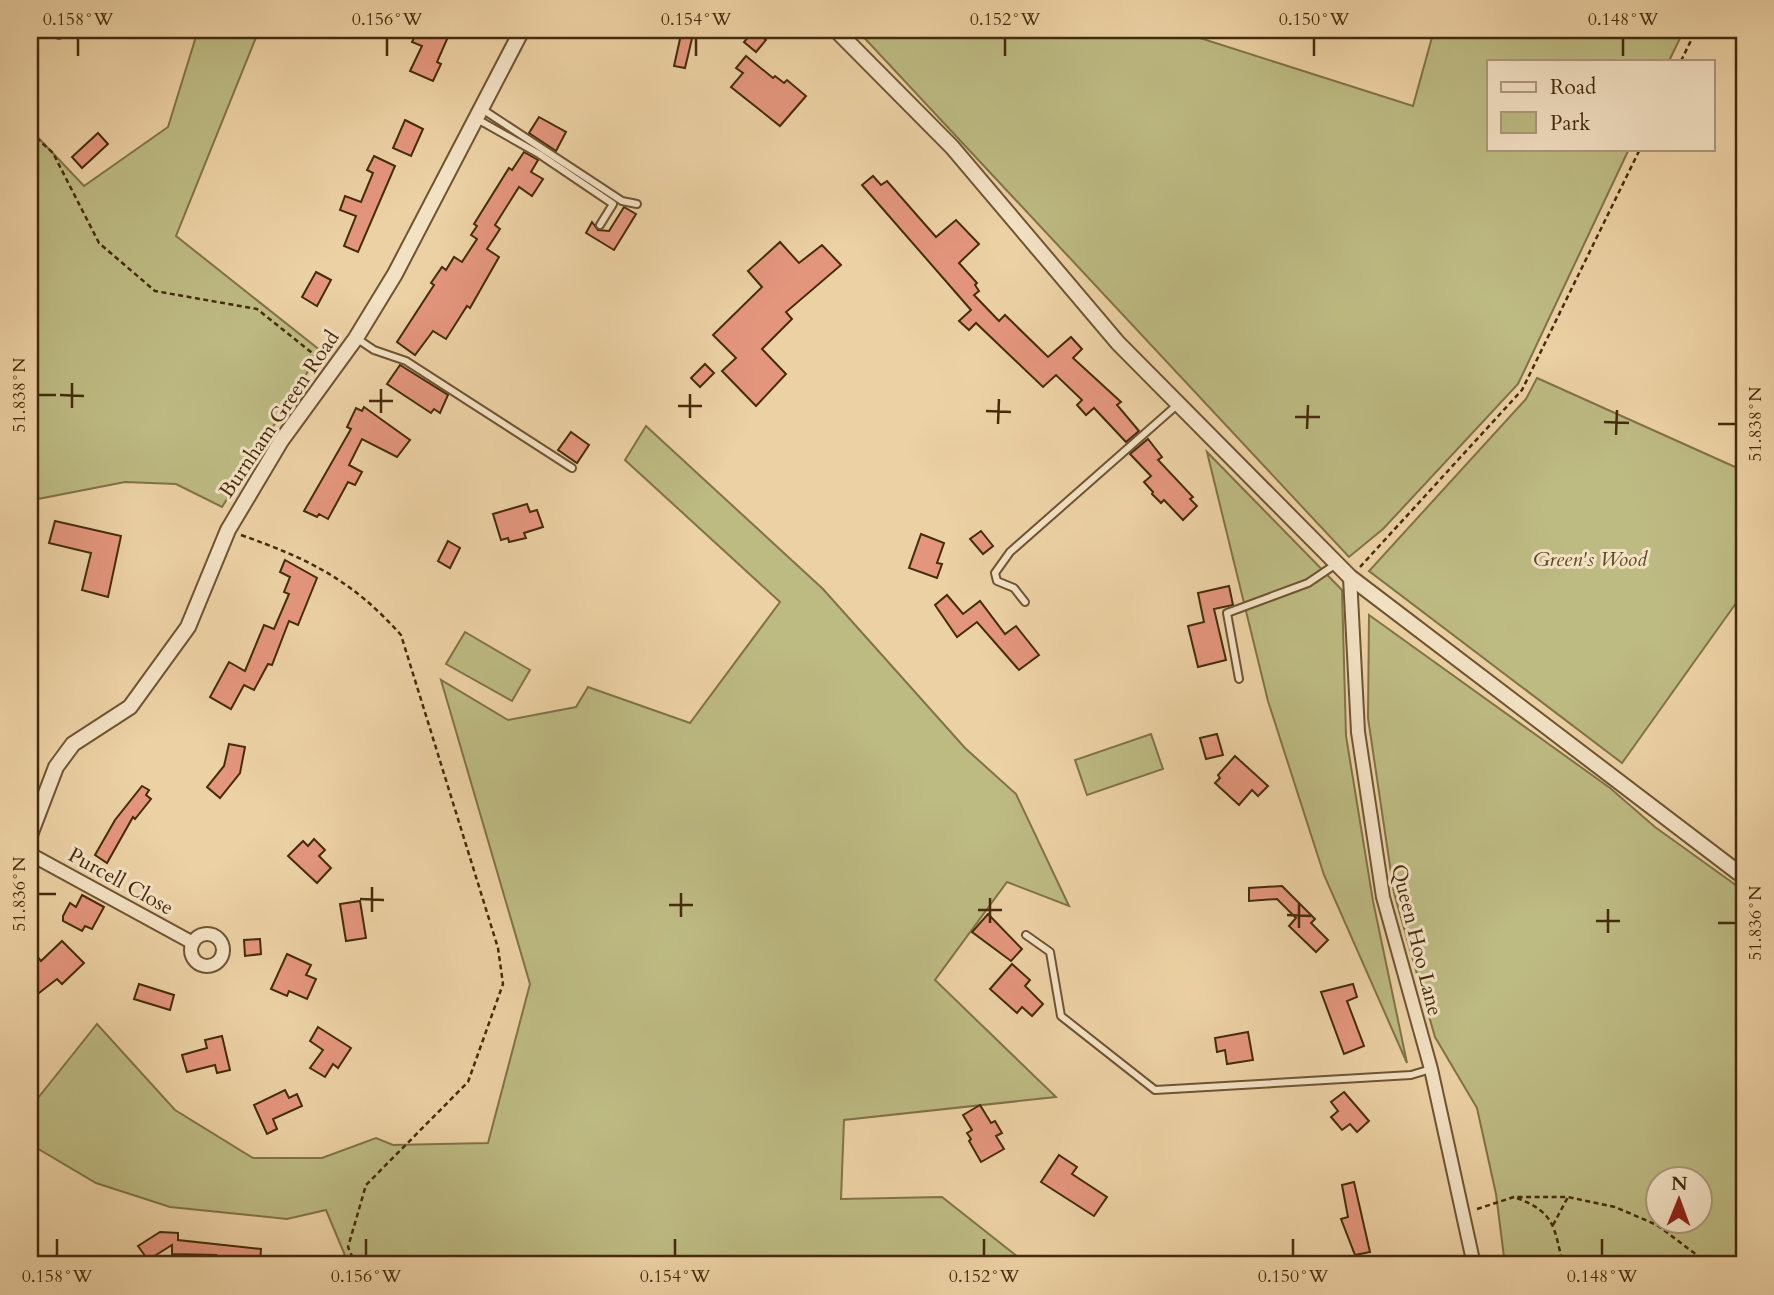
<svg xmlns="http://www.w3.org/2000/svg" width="1774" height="1295" viewBox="0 0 1774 1295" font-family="Cardo,serif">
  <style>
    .green { fill: #bdba82; stroke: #817247; stroke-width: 2; fill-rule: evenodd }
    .building { fill: #e4967d; stroke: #452b0c; stroke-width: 2 }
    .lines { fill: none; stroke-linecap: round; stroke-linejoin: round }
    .service-casing { stroke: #6f5432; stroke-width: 10 }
    .minor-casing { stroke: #6f5432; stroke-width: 16 }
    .tertiary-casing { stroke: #6f5432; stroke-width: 18 }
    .path { stroke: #452b0c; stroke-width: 2.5; stroke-dasharray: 5 3.5; stroke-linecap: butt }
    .service { stroke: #f3e1c4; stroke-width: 6 }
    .minor { stroke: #f3e1c4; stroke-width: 12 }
    .tertiary { stroke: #f3e1c4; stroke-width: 14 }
    .ticks { fill: none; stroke: #452b0c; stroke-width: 2.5 }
    .labels { text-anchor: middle; stroke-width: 6; stroke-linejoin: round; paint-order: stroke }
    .street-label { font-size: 21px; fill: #452b0c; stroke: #f3e1c4 }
    .park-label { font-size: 21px; font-style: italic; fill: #5d4824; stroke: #f3e1c4 }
    .neatline { fill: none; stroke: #452b0c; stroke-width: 2.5 }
    .ticks-label { font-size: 18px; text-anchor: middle; fill: #452b0c }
  </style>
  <rect width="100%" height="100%" fill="#ecd1a4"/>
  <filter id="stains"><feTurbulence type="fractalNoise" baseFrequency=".00286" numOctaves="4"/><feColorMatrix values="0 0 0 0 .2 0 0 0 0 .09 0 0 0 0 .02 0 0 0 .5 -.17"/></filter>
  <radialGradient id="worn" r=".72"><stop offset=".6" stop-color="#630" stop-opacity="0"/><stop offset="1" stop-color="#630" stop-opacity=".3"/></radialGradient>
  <g class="green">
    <path d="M198,30H259L176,236L321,351L222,507L176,484L125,482L33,500L30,505V129L84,186L168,127Z"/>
    <path d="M857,30H1175L1413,106L1434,30H1684L1669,61H1489V149H1629L1518,384L1383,529L1349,557Z"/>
    <path d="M1537,378L1744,471V592L1622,763L1369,571L1526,399Z"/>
    <path d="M646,426L823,589L965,748L1016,794L1069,906L1007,882L935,980L1056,1097L844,1120L841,1199L942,1197L1028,1265H349L326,1210L287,1219L170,1207L96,1183L30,1144V1108L97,1024L175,1110L253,1158H322L376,1138L393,1145L488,1143L530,984L441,680L508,720L576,707L588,687L690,723L780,602L625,460Z"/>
    <path d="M1207,452L1342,590L1346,736L1373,901L1407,1063L1324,875L1268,701Z"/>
    <path d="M1369,615L1610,788L1655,827L1744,891V1265H1505L1496,1194L1477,1108L1435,1037L1394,893L1368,718ZM1658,1180H1700V1222H1658Z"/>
    <path d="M465,632L530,670L512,701L446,664Z"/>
    <path d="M1151,734L1163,769L1087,795L1075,760Z"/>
  </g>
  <g class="building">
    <path d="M418,30H451L437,62L441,64L433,81L410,71L422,46L412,42Z"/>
    <path d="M682,30H694L685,68L674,66Z"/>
    <path d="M754,30L766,40L756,52L744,42Z"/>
    <path d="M746,56L773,78L775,76L784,83L787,80L806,96L780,126L731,87L743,73L736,68Z"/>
    <path d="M539,117L566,132L556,151L529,133Z"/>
    <path d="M405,120L423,129L411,156L393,148Z"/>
    <path d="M98,133L108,144L82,168L72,157Z"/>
    <path d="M524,152L538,160L531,172L543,179L532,196L519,187L495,225L500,229L487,249L499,257L470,308L467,306L446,339L433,331L415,355L397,342L434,285L431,283L442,267L446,270L454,257L462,262L477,239L471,235L477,226L474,224L509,168L512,170Z"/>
    <path d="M374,156L395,166L358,252L344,246L356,216L340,210L345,196L361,202L373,173L367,170Z"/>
    <path d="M873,176L881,185L887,181L936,237L956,220L979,244L959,263L977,283L975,285L979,291L974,295L999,321L1005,315L1048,357L1071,337L1082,349L1073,358L1121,402L1117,405L1139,431L1126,442L1094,408L1086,415L1077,405L1082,400L1056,375L1043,387L976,323L969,330L959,321L971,310L862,185Z"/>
    <path d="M624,207L636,214L614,250L586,233L592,222L598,230L609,231Z"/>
    <path d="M780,242L799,263L822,245L841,265L786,312L792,319L762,349L786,374L756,406L722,371L736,358L713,335L762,287L748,271Z"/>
    <path d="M316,272L331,280L317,306L302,297Z"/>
    <path d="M705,364L714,373L700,387L691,378Z"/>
    <path d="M400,365L448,395L440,413L434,409L431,413L387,384Z"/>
    <path d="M364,407L410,440L397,457L362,439L349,465L362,472L355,485L348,482L328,519L319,514L317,517L304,511L351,429L347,427L356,408L362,411Z"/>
    <path d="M571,432L589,445L577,463L558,450Z"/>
    <path d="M1148,439L1162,457L1158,460L1193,497L1190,499L1197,506L1183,520L1164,500L1161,503L1152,494L1153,492L1144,482L1151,476L1130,454Z"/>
    <path d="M527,504L530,512L537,510L543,527L524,533L526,538L509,542L508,538L501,540L493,514Z"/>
    <path d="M55,521L121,536L108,597L82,590L91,553L49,543Z"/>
    <path d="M981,531L993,546L983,554L970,539Z"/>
    <path d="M921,534L944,543L937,563L942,564L937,578L909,568Z"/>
    <path d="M448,541L460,548L450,568L438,561Z"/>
    <path d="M285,560L317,578L298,625L289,621L272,665L268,664L254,690L244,685L231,709L210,697L229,662L245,671L264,625L274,629L289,594L284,592L290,577L280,572Z"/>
    <path d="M1229,586L1233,605L1214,609L1226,660L1198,667L1188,626L1204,622L1198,593Z"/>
    <path d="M947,595L963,614L980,601L1005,634L1016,626L1039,655L1019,670L977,622L957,637L935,605Z"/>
    <path d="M1217,734L1223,755L1206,759L1200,738Z"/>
    <path d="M229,744L245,747L240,773L220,798L207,787L224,766Z"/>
    <path d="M1235,756L1268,786L1258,796L1252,790L1239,805L1215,783L1220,778L1218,775Z"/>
    <path d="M142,786L149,790L146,795L151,799L135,819L133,817L107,863L95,855L115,820Z"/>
    <path d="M314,839L325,850L319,856L331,868L317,883L288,856L303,841L308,846Z"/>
    <path d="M1282,886L1315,919L1311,923L1328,940L1316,952L1289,926L1296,918L1277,899L1249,901V888Z"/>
    <path d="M82,895L104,907L92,929L85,926L82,931L63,921V916L70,903L76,907Z"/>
    <path d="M360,901L366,938L346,941L340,904Z"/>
    <path d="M988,914L1022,949L1011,961L972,932Z"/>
    <path d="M260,939L261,954L245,956L244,940Z"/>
    <path d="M62,941L84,963L62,984L57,979L30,1000V948L41,961Z"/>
    <path d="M287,954L311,965L306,975L316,979L307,999L289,991L287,996L271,989Z"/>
    <path d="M1012,964L1030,980L1025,986L1043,1004L1032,1016L1022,1007L1017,1013L990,989Z"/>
    <path d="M139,984L174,995L170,1010L134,999Z"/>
    <path d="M1353,984L1357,997L1347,1001L1364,1046L1344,1054L1321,992Z"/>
    <path d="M318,1027L351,1048L338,1068L333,1064L325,1077L310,1068L323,1050L310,1041Z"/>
    <path d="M1248,1032L1253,1060L1227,1064L1225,1050L1217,1052L1215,1038Z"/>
    <path d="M222,1036L230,1070L217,1073L215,1065L187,1072L182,1055L207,1048L205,1040Z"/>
    <path d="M285,1090L289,1098L297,1094L302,1106L273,1119L277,1129L267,1134L254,1105Z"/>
    <path d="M1344,1092L1369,1121L1357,1132L1350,1124L1342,1130L1331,1117L1338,1111L1331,1102Z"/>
    <path d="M980,1105L991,1123L995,1121L1002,1133L996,1136L1004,1149L981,1162L969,1141L971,1139L967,1133L972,1130L963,1115Z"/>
    <path d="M1059,1155L1077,1167L1072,1174L1107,1197L1094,1216L1041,1182Z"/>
    <path d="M1354,1182L1370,1252L1355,1255L1341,1219L1348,1217L1342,1185Z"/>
    <path d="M160,1232L178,1233V1240L261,1249L260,1265H232L233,1259L215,1258L216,1255L172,1254V1245L148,1260L138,1246Z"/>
  </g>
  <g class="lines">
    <g class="service-casing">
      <g id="service">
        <path d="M59,35L62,30"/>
        <path d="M482,109L622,201L637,204"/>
        <path d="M477,119L539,154L613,204L600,225"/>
        <path d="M356,338L374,350L406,361L572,468"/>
        <path d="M1025,602L1014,588L997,581L995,573L1010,552L1177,405"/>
        <path d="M1239,679L1227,613L1308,583L1336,564"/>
        <path d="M1026,935L1050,952L1061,1016L1155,1090L1411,1075L1431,1069"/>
      </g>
    </g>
    <g class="minor-casing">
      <g id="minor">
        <path d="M1350,577L1358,732L1383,897L1431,1069L1474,1265"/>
        <path d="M30,854L193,943"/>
        <circle cx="207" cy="950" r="16"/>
      </g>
    </g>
    <g class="tertiary-casing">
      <g id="tertiary">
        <path d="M836,30L952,147L1118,343L1350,577L1744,877"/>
        <path d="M30,835L56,767L73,744L130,707L188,627L228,530L281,441L356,338L395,274L522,30"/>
      </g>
    </g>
    <g class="path">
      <path d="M1681,61L1696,30"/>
      <path d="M30,132L53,153L99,243L155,291L257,309L321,360"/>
      <path d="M241,535C309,559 352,580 401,635L498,948L503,984L468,1082L366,1185L348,1247L356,1265"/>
      <path d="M1360,567L1522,390L1640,149"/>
      <path d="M1517,1198C1556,1213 1554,1228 1563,1265"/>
      <path d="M1477,1209L1514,1197H1568L1615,1207L1657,1225L1698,1256L1735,1265"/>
      <path d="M1553,1225L1568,1197"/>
    </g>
    <use href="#service" class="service"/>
    <use href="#minor" class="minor"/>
    <use href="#tertiary" class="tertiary"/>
  </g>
  <path class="ticks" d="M78,56V38M387,56V38M696,56V38M1005,56V38M1314,56V38M1623,56V38M38,395H56M60,395L84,396M369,401H393M678,406H702M72,408V383M986,411L1011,412M381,413V389M1295,417H1320M690,418V394M1604,422L1629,423M998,424L999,399M1718,424H1736M1307,429L1308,405M1616,435L1617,410M38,894H56M360,899L384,900M669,905H693M978,910H1002M372,912V887M1287,915L1311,916M681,917V893M1596,921H1620M990,923V898M1718,923H1736M1299,928V903M1608,933V909M57,1256V1239M366,1256V1239M675,1256V1239M984,1256V1239M1293,1256V1239M1602,1256V1239"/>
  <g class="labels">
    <g class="street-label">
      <text transform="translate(279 414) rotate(-56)" y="7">Burnham Green Road</text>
      <text transform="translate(121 881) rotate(29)" y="7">Purcell Close</text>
      <text transform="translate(1417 940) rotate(76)" y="7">Queen Hoo Lane</text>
    </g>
    <g class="park-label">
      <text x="1590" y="566">Green's Wood</text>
    </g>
  </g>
  <rect width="1774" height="1295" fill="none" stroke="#ecd1a4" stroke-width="77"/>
  <rect x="1487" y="60" width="228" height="91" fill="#f3e1c4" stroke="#ad987a" stroke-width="2"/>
  <rect x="1501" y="82" width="35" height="10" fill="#f3e1c4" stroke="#ad987a" stroke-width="2"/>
  <text x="1550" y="94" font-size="21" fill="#452b0c">Road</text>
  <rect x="1501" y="112" width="35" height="21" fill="#bdba82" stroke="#ad987a" stroke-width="2"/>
  <text x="1550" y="130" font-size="21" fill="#452b0c">Park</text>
  <g transform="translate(1679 1200) rotate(1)"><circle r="33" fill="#f3e1c4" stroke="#ad987a" stroke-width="2"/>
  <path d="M0-5L12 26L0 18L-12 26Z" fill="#8f2418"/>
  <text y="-10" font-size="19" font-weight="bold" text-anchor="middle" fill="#452b0c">N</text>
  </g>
  <rect x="38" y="38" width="1698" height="1218" class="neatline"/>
  <g class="ticks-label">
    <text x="78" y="25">0.158°W</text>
    <text x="387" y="25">0.156°W</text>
    <text x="696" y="25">0.154°W</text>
    <text x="1005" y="25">0.152°W</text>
    <text x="1314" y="25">0.150°W</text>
    <text x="1623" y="25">0.148°W</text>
    <text transform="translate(19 395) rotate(-90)" y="6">51.838°N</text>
    <text transform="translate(1755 424) rotate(-90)" y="6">51.838°N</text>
    <text transform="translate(19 894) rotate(-90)" y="6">51.836°N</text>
    <text transform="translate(1755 923) rotate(-90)" y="6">51.836°N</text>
    <text x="57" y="1282">0.158°W</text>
    <text x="366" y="1282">0.156°W</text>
    <text x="675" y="1282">0.154°W</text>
    <text x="984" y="1282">0.152°W</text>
    <text x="1293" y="1282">0.150°W</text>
    <text x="1602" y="1282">0.148°W</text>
  </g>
  <rect width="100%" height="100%" filter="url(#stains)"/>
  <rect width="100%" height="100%" fill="url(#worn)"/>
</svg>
